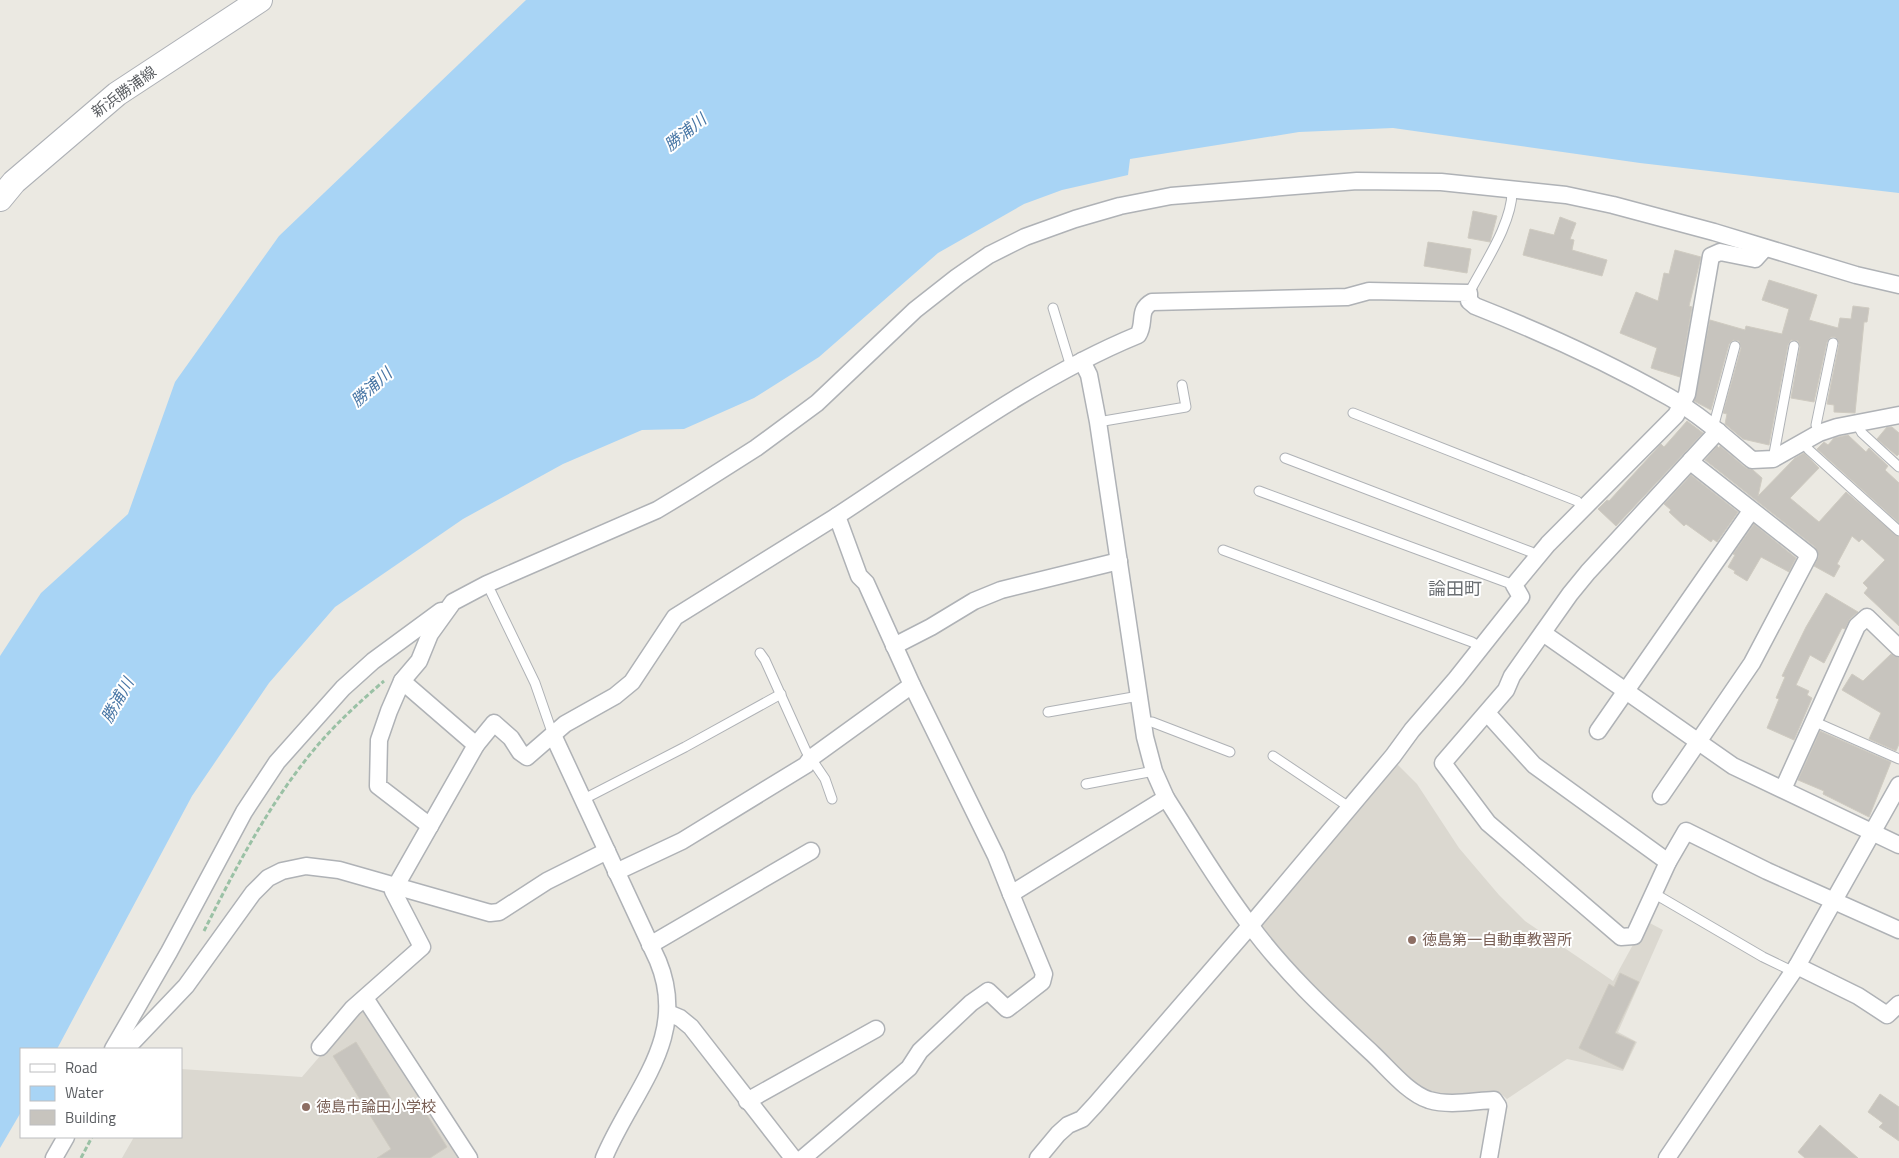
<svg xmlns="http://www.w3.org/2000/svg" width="1899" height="1158" viewBox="0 0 1899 1158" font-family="'Titillium Web','Noto Sans JP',sans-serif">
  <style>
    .education { fill: #dbd8d0 }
    .water { fill: #a8d4f5 }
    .building { fill: #c7c4be; stroke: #cfcbc1 }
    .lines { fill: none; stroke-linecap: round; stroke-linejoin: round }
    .lane-casing { stroke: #afb2b6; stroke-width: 11 }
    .street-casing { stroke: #afb2b6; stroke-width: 19 }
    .secondary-casing { stroke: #aeb1b6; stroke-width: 26 }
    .path { stroke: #9ac1a5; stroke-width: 3; stroke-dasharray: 5 2.5; stroke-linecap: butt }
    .lane { stroke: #fff; stroke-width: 9 }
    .street { stroke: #fff; stroke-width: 16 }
    .secondary { stroke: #fff; stroke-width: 24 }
    .education-dot { fill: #8d6e63; stroke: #fff; stroke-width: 2 }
    .labels { text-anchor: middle; stroke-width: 4; stroke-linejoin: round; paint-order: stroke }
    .street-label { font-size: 15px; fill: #5a5d61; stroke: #fff }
    .education-label { font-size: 15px; fill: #785e54; stroke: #fff; text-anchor: start }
    .water-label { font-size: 16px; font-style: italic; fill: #4876a5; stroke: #fff }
    .quarter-label { font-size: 18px; fill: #6b6f73; stroke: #fff }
  </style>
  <rect width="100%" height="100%" fill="#ebe9e2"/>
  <g class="education">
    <path d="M1394,761L1417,784L1459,848L1499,895L1525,921L1613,981L1646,921L1663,930L1618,1032L1637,1042L1623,1071L1567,1059L1507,1099L1500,1093L1432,1095L1418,1086L1374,1046L1309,982L1262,927L1263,922Z"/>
    <path d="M367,1011L463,1158H122L134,1137H181V1069L302,1077L358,1012Z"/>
  </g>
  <path class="water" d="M526,0H1899V193L1640,163L1393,128L1299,132L1130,159L1128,175L1062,190L1024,204L938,253L819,357L754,398L684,429L642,430L563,464L463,519L335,607L269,683L192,796L57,1049H21V1112L0,1148V656L41,593L128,514L175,382L279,236Z"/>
  <g class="building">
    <path d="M1473,211L1497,216L1490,242L1468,238Z"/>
    <path d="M1560,217L1576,223L1570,239L1574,240L1572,250L1607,260L1602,276L1523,255L1530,229L1554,235Z"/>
    <path d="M1428,242L1471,249L1467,273L1424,266Z"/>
    <path d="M1675,250L1701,257L1689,306L1692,307L1680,377L1651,368L1657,348L1620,333L1636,292L1658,301L1664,273L1669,274Z"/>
    <path d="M1769,280L1817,295L1809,320L1838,328L1840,318L1851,319L1853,306L1869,308L1867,322H1864L1855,413L1834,412V405L1827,404L1839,344L1835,337H1831L1827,342L1814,402L1791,398L1800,347L1798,341L1791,340L1788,345L1769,445L1743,439L1725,424L1727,414L1723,413L1741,348L1739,341L1733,340L1729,344L1711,410L1694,401L1710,320L1745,330L1746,326L1782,334L1789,309L1762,300Z"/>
    <path d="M1687,421L1703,433L1616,526L1598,509L1607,500L1609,501L1661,444L1664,447Z"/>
    <path d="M1887,427H1892L1899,433V454L1897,456L1877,439Z"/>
    <path d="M1848,435L1866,452L1869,448L1888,466L1885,470L1899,483V523L1817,449L1824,442L1828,445L1834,438Z"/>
    <path d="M1717,446L1719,448L1720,446L1746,468L1753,470L1762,478L1758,496L1795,458L1804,453L1819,468L1790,498L1819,522L1846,492L1899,537V626L1864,593L1868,588L1863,583L1885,560L1862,539L1859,542L1852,536L1837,564L1840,566L1834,577L1814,566L1819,556L1815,547L1705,460Z"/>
    <path d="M1691,475L1738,512L1717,542L1713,539L1711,542L1686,524L1684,526L1669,512L1671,510L1664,504Z"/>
    <path d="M1754,524L1796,558L1789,572L1761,557L1747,581L1734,573L1735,571L1728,567L1735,555L1733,554Z"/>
    <path d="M1826,593L1858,612L1850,619L1845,629L1842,628L1824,663L1810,655L1796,685L1809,691L1807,695L1812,698L1794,740L1767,728L1779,699L1776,698L1785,677L1782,676L1806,627Z"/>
    <path d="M1891,654L1899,658V744L1896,751L1869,739L1881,713L1842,690L1852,674L1863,681Z"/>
    <path d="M1820,731L1891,762L1869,817L1823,794L1824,791L1798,780Z"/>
    <path d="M1620,973L1639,982L1615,1033L1635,1042L1623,1069L1579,1048L1609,984L1614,987Z"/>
    <path d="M356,1042L398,1110L417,1099L447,1147L430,1158H377L391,1149L333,1056Z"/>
    <path d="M1880,1094L1899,1107V1141L1879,1127L1883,1123L1868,1112Z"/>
    <path d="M1820,1125L1858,1158H1805L1798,1152Z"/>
  </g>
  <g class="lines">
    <g class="lane-casing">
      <g id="lane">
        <path d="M1469,293C1484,264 1513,222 1512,190"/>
        <path d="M1053,308L1071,367"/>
        <path d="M1353,413L1577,501L1583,509"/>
        <path d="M1098,422L1186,407L1182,385"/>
        <path d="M1857,424L1862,433L1899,467"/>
        <path d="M1713,428L1735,346"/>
        <path d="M1819,433L1816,425L1833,343"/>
        <path d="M1802,441L1809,450L1899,531"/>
        <path d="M1285,458L1531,552L1537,558"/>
        <path d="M1773,459L1794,346"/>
        <path d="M1259,491L1514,585"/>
        <path d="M1223,550L1472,642L1480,647"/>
        <path d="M491,592L535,683L553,735"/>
        <path d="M760,653L765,660L806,751L825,779L832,799"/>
        <path d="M1048,712L1139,696"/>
        <path d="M1813,721L1899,759"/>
        <path d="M1143,722H1152L1230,752"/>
        <path d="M1273,756L1349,807"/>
        <path d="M1086,784L1154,771"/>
        <path d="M584,799L685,747L781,694"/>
        <path d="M1655,894L1763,957L1794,972"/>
      </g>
    </g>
    <g class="street-casing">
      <g id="street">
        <path d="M1082,361L1089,375L1098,422L1145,737L1154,771L1166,798"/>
        <path d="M1718,431L1588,572L1570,594L1512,676L1506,690L1443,763L1488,823L1621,937L1634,936L1668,862L1686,831L1767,871L1899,930"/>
        <path d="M1543,633L1733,766L1899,845"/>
        <path d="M894,646L931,627L974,601L1001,590L1119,561"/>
        <path d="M402,681L476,745"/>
        <path d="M912,685L996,856L1011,894"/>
        <path d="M1487,713L1534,765L1668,862"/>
        <path d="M1598,731L1751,511"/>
        <path d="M553,735L658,961C690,1038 632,1091 604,1158"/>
        <path d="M1783,789L1857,626L1867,617L1899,648"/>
        <path d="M1661,796L1752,663L1809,555L1697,467L1691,460"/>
        <path d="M430,826L378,786L379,740L389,711L402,681L419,661L430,634L453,602L487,584L657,510L690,490L756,448L817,403L915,310L957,277L989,255L1025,237L1075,219L1120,206L1171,196L1357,181L1441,182L1566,195L1613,205L1714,232L1856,275L1899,285"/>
        <path d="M616,872L682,841L806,765L811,758L912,685L866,583L859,576L837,516C932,454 1033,378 1138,335C1146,323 1137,310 1152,302L1347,297L1369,291L1469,293V301L1475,306C1541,332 1607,362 1669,397C1699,414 1726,438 1752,460L1773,459L1819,433L1837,427L1899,415"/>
        <path d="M650,945L811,851"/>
        <path d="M1797,966L1899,785"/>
        <path d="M365,998L469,1158"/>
        <path d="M668,1013L680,1018L691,1027L793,1158"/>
        <path d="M320,1047L353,1008L422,947L393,891L476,745L494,723L511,738L520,752L527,757L565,724L615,696L632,682L675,617L837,516"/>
        <path d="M113,1049L169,952L244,812L277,762L343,688L373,661L441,611"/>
        <path d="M126,1049L186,986L253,893L268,878L282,871L306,866L339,870L490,913L499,912L547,881L607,851"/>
        <path d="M747,1101L876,1029"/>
        <path d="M54,1158L66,1137"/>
        <path d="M803,1158L909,1068L920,1051L971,1003L988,991L1007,1009L1042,982L1044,974L1011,894L1166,798C1193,840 1219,885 1250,925C1285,973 1330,1014 1373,1054C1389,1069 1408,1093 1429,1100C1449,1106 1473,1101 1494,1100L1498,1106L1489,1158"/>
        <path d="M1038,1158L1058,1134L1068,1125L1082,1119L1095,1105L1250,926L1393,756L1412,730L1456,679L1521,597L1514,585L1548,544L1676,415L1687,394L1711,256L1720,252L1755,259L1765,248"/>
        <path d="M1667,1158L1797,966L1858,996L1887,1015L1899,1004"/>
      </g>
    </g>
    <g class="secondary-casing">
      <path id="secondary" d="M0,199L14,182L117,94L260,0"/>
    </g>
    <g class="path">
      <path d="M204,931C237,865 274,794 324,738C342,718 363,699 384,681"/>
      <path d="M81,1158L92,1137"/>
    </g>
    <use href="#lane" class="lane"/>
    <use href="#street" class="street"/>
    <use href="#secondary" class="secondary"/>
  </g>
  <g class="education-dot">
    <circle cx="1412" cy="940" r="5"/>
    <circle cx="306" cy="1107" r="5"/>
  </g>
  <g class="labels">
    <g class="street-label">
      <text transform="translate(124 92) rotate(-36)" y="5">新浜勝浦線</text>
    </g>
    <g class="education-label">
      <text x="1422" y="945">徳島第一自動車教習所</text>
      <text x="316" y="1112">徳島市論田小学校</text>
    </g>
    <g class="water-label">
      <text transform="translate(685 132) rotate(-39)" y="6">勝浦川</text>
      <text transform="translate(371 387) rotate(-42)" y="6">勝浦川</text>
      <text transform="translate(117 700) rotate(-61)" y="6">勝浦川</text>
    </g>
    <g class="quarter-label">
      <text x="1455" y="595">論田町</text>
    </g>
  </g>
  <rect x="20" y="1048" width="162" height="90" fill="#ffffff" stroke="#bdbec0"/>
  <rect x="30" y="1064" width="25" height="8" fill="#ffffff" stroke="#bdbec0"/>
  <text x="65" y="1073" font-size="15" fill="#5a5d61">Road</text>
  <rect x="30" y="1086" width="25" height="15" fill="#a8d4f5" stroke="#bdbec0"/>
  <text x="65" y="1098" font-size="15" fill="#5a5d61">Water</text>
  <rect x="30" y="1110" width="25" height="15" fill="#c7c4be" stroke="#bdbec0"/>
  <text x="65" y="1123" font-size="15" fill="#5a5d61">Building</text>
</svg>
